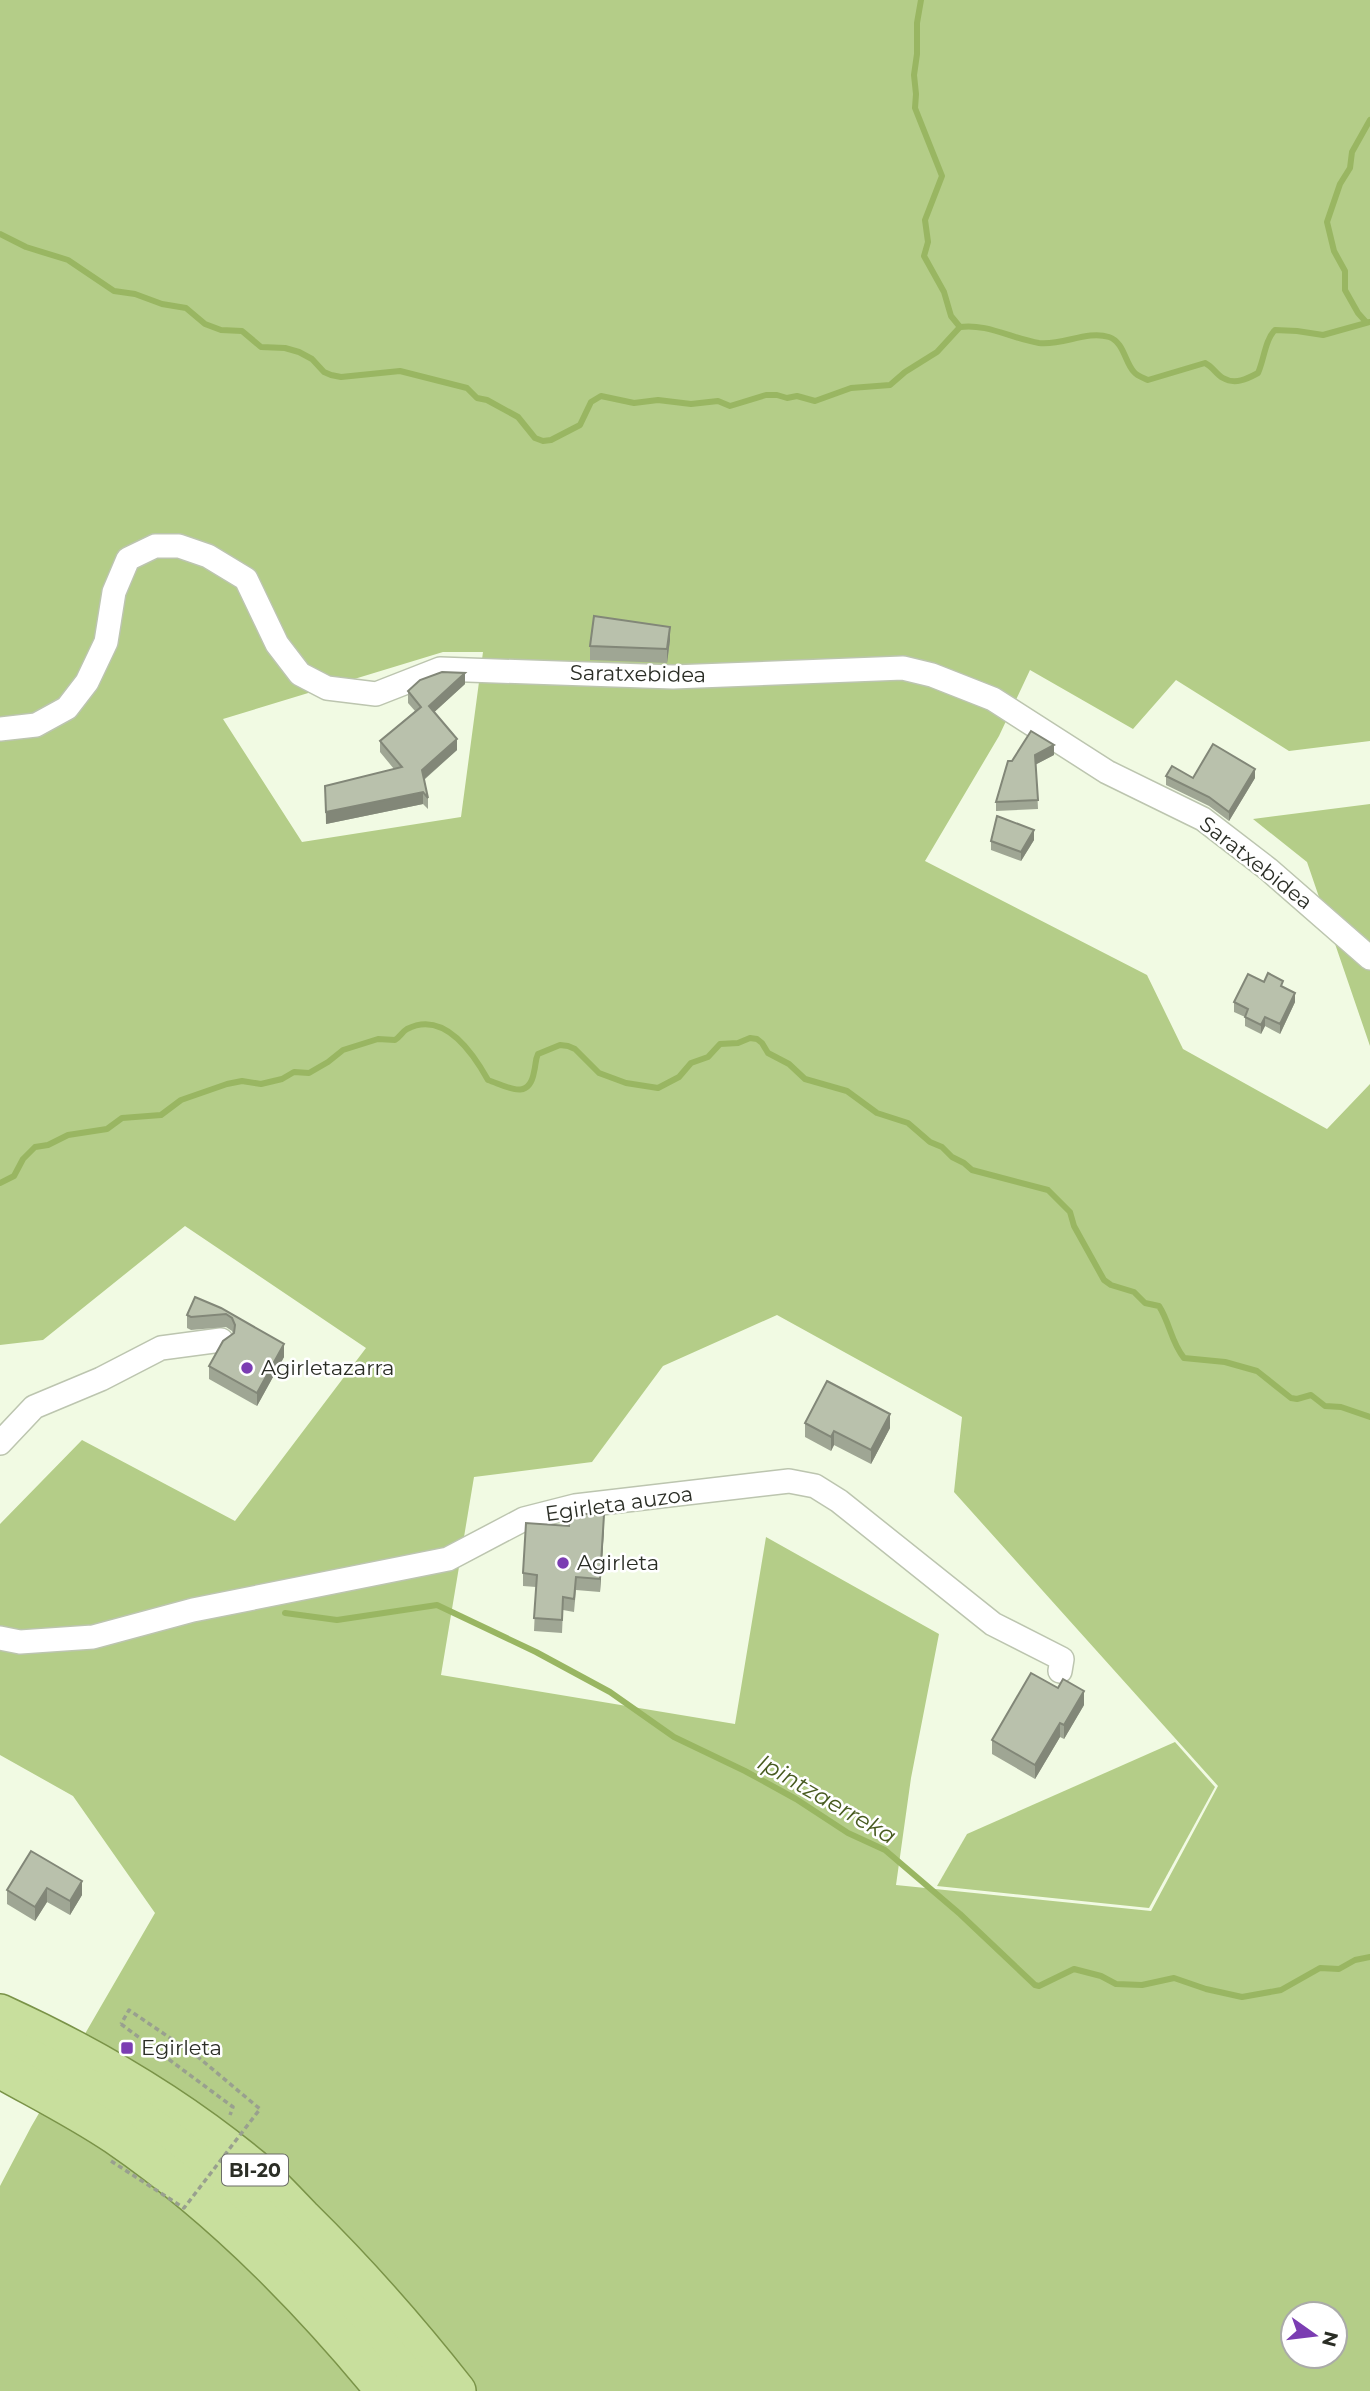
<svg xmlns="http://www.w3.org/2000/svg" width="1370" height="2391" font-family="Montserrat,sans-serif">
<rect width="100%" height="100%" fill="#f1fae3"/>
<g fill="#b4cd88" fill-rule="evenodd">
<path d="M0,0H1370V741L1289,751L1176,680L1133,729L1030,670L999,736L925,861L1147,975L1183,1049L1327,1129L1370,1084V2391H0V2186L31,2127L155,1913L73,1796L0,1755V1524L82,1440L235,1521L366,1348L185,1226L43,1340L0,1345ZM443,652H483L461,817L302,842L223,719ZM777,1315L962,1417L954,1492L1218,1786L1151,1911L896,1885L911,1778L939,1634L766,1537L735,1724L441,1675L474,1477L592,1462L663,1366ZM1293,2314H1335V2356H1293Z"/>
<polygon points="1370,804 1370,1046 1307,862 1253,819"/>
<polygon points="1175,1742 1215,1787 1149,1908 937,1886 967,1834"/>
</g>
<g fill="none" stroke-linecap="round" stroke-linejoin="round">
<g stroke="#99b662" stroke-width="6">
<path d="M921,0L917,23V54L914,75L916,94L915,108L942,176L925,220L928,242L924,256L944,292L951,316L960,327C986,323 1013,339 1039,343C1062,346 1087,330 1109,337C1124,342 1125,363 1134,372C1137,376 1144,378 1148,380L1205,363C1213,367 1216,374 1223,378C1235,385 1247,379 1258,373C1264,360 1265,340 1275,330L1297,331L1323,335L1370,322"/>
<polyline points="0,234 26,247 68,260 114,291 135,294 162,304 186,308 205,324 221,330 242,331 261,347 285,348 299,352 312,359 324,372 331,375 341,377 400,371 467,388 477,398 487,400 518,417 535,438 543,441 551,440 580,425 591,402 601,396 634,403 658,400 691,404 718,401 730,406 766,395 777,395 787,398 797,396 815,401 851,388 890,385 905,372 937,352 960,327"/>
<polyline points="1366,322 1358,313 1345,290 1345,271 1334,251 1327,222 1340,184 1350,168 1352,152 1370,120"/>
<path d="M0,1183L14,1176L23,1159L35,1147L48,1145L68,1135L107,1129L122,1118L161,1115L181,1100L227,1084L242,1081L261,1084L282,1079L294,1072L309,1073L328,1062L343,1050L378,1039L395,1040C400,1037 402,1032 407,1029C444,1010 473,1053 488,1080C508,1087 529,1101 534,1072C536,1065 535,1060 538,1054L560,1045L568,1046L575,1049L599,1073L626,1083L658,1088L679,1077L691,1063L708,1057L720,1044L738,1043L750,1038L757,1039L762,1043L768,1053L789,1064L805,1079L847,1091L877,1113L908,1123L930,1142L942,1147L952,1157L964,1163L972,1170L1048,1190L1070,1212L1074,1226L1104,1280L1111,1285L1134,1292L1145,1303L1159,1306C1170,1323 1171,1342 1184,1358L1225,1362L1257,1371L1291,1398L1297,1399L1311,1395L1325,1406L1341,1407L1370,1417"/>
<polyline points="285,1613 337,1620 437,1605 536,1652 610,1692 674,1737 745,1771 796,1799 848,1833 885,1850 960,1914 1035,1985 1039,1986 1074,1969 1101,1976 1116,1984 1142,1985 1174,1978 1206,1989 1242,1997 1281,1990 1320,1968 1339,1969 1355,1960 1370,1957"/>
</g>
<defs>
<g id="street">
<polyline points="0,729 36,725 67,708 87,682 106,642 114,592 128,559 155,546 179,546 208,556 246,579 277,644 300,674 327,688 376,694 440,669 673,677 903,668 932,675 993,699 1107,772 1203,819 1268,869 1370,958"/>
<polyline points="0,1443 34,1407 101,1379 161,1348 221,1340"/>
<polyline points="0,1638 20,1642 93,1637 193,1610 448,1559 524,1519 575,1506 789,1481 815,1486 839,1501 993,1624 1062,1659 1060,1671"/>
</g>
<g id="primary">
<path d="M0,2013C90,2054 176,2104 253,2168C270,2183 286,2200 302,2217C357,2271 409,2330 457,2391"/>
<path d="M0,2042C45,2067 93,2087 136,2116C247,2191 334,2288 418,2391"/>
<path d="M0,2069C39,2091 79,2111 116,2136C218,2206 305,2294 383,2389"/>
</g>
</defs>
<use href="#street" stroke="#bcc5af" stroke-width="26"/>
<use href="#primary" stroke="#7a9348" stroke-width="40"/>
<polyline stroke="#99a08f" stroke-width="3.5" stroke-dasharray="5 3.5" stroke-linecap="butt" points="121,2024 233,2107 230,2115"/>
<use href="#street" stroke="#fff" stroke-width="23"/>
<use href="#primary" stroke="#c8df9d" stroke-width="37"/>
<polyline stroke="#99a08f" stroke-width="3.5" stroke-dasharray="5 3.5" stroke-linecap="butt" points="111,2161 184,2208 260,2109 198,2057 129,2010 121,2024"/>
</g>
<g fill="#9fa694">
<polygon points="670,640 667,663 590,660 590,646"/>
<polygon points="465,684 434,712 457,750 424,780 428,798 428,809 423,804 326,824 325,786 394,769 380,752 380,741 415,711 408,703 408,691"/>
<polygon points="1054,755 1036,764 1038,809 996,811 996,802 1012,761"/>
<polygon points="1166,776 1193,778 1255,778 1229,821 1209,806 1166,785"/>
<polygon points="1034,840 1021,861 991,850 991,841"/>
<polygon points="1264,982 1283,987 1295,1002 1280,1034 1265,1026 1261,1034 1245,1026 1245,1017 1234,1012 1234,1002"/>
<polygon points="221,1308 284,1357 257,1406 209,1379 209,1366 233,1334 232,1331 226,1327 191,1330 187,1328 187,1315"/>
<polygon points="805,1423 890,1428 871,1464 834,1445 831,1451 805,1437"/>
<polygon points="604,1528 600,1592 576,1590 574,1612 563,1610 562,1633 534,1631 536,1587 523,1586 523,1573"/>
<polygon points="1084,1705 1064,1739 1060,1737 1035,1779 992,1754 992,1740"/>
<polygon points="31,1851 82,1895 70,1915 47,1902 35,1921 7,1904 7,1890"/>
</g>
<g fill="#828778">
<polygon points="670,627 670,640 667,663 667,649"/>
<polygon points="465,673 465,684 429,717 429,706"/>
<polygon points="457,739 457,750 422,781 422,770"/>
<polygon points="1054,745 1054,755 1035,765 1035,755"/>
<polygon points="1255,769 1255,778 1229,821 1229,812"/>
<polygon points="423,792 423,804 326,824 326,812"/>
<polygon points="1034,830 1034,840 1021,861 1021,852"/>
<polygon points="1295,993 1295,1002 1280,1034 1280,1024"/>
<polygon points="1265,1017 1265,1026 1261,1034 1261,1025"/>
<polygon points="284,1344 284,1357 257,1406 257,1393"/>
<polygon points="890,1414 890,1428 871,1464 871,1450"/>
<polygon points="834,1431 834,1445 831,1451 831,1437"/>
<polygon points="604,1515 604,1528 600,1592 600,1579"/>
<polygon points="1084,1691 1084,1705 1064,1739 1064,1725"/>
<polygon points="1060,1723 1060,1737 1035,1779 1035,1765"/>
<polygon points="82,1881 82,1895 70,1915 70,1901"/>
<polygon points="47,1888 47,1902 35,1921 35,1907"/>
</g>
<g fill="#b9c1ac" stroke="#828778" stroke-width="2">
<polygon points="594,616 670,627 667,649 590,646"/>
<polygon points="442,672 465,673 429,706 457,739 422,770 428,798 423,792 326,812 325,786 402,767 380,741 421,707 408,691 420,680"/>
<polygon points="1031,731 1054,745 1035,755 1038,800 996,802 1008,761 1012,761"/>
<polygon points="1213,744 1255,769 1229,812 1209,797 1166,776 1172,766 1193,778"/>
<polygon points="997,816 1034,830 1021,852 991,841"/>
<polygon points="1268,973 1283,981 1281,986 1295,993 1280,1024 1265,1017 1261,1025 1245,1017 1248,1009 1234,1002 1248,974 1264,982"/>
<polygon points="195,1297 221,1308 284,1344 257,1393 209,1366 223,1341 234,1333 235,1325 232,1318 226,1314 191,1317 187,1315"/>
<polygon points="827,1381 890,1414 871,1450 834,1431 831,1437 805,1423"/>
<polygon points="570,1513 604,1515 600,1579 576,1577 574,1599 563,1597 562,1620 534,1618 537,1575 523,1573 526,1523 569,1526"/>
<polygon points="1031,1673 1058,1688 1063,1679 1084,1691 1064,1725 1060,1723 1035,1765 992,1740"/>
<polygon points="31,1851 82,1881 70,1901 47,1888 35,1907 7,1890"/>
</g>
<g fill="#7b3db2" stroke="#fff" stroke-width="2.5">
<circle cx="247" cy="1368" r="7"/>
<circle cx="563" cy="1563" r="7"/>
<rect x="120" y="2041" width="14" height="14" rx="3.5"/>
</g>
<g text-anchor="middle" stroke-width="5" stroke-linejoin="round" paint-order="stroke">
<rect fill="#fff" stroke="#6b6d67" stroke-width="2" x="222" y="2154.5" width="66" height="31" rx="5"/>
<g font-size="19" font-weight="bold" fill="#2b2e26">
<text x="255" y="2177">BI-20</text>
</g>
<g font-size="21" fill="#2b2e26" stroke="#fff">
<text transform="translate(638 674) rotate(1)" y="7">Saratxebidea</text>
<text transform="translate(1256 863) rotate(38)" y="7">Saratxebidea</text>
<text transform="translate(619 1504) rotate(-8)" y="7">Egirleta auzoa</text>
</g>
<g font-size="21" fill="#2b2e26" stroke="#fff" text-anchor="start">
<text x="261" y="1375">Agirletazarra</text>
<text x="577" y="1570">Agirleta</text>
<text x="141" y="2055">Egirleta</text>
</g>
<g font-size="23" font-style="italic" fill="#485b20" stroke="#fff">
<text transform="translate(827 1799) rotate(30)" y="8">Ipintzaerreka</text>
</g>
</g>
<g transform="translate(1314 2335) rotate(104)"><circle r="33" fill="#ffffff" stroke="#aaaba8" stroke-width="2"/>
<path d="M0-5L12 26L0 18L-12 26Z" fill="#7b3db2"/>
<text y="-10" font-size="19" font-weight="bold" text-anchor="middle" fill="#2b2e26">N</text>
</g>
</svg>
